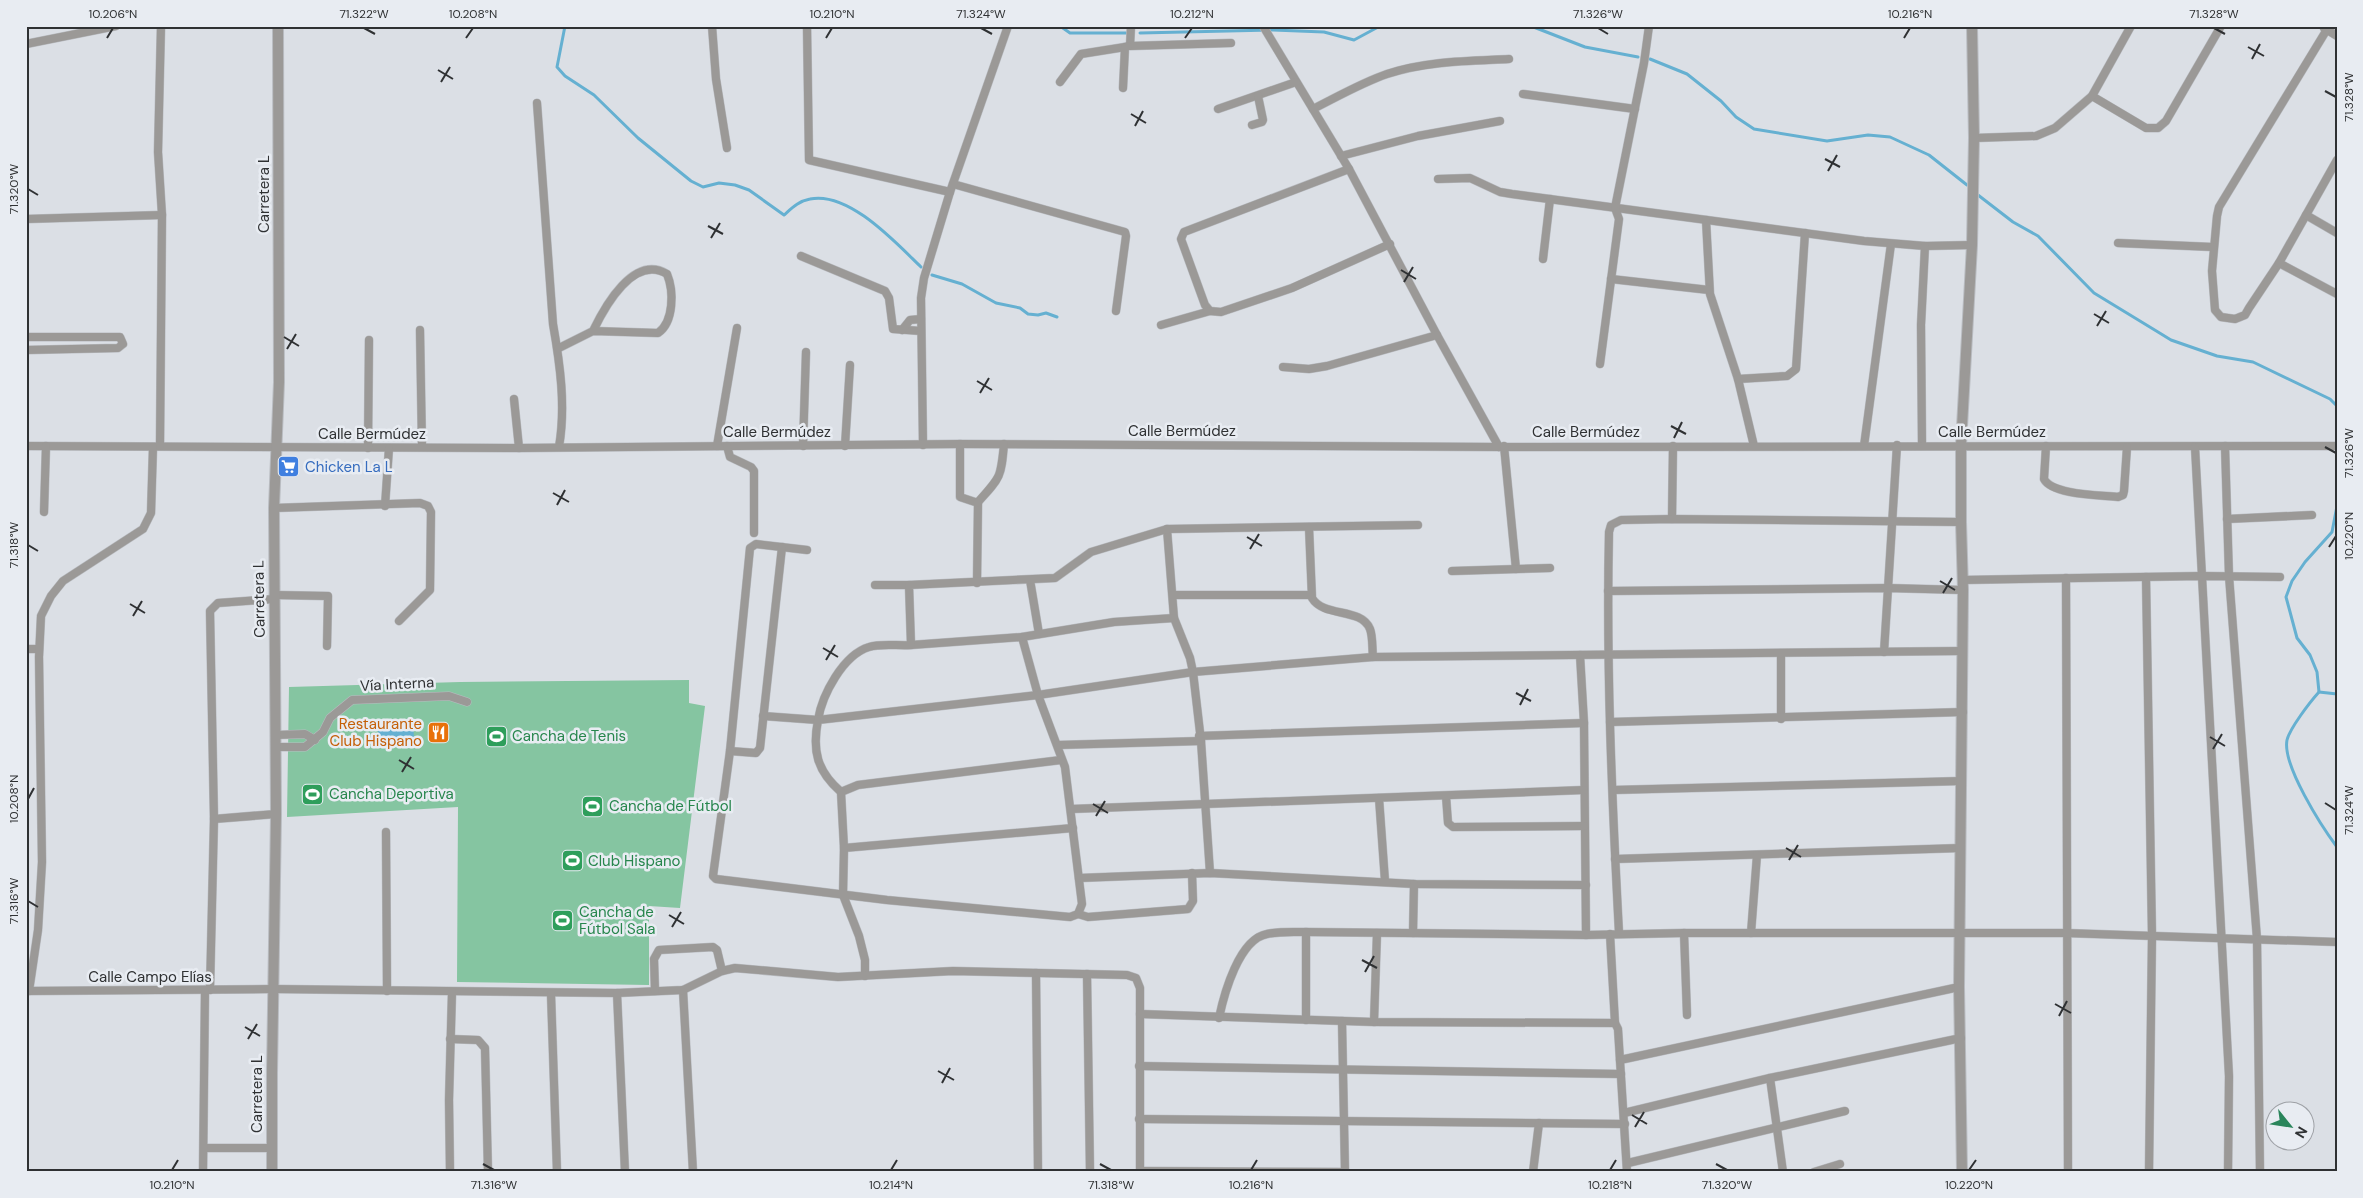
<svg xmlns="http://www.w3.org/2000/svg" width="2363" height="1198" font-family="'DM Sans',sans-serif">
<rect width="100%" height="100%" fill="#dbdfe5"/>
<polygon fill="#85c5a1" points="689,680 689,703 705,706 680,908 649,906 649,985 457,982 458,807 287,817 289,687 460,682"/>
<polygon fill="#65b0d1" points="413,721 414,738 378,740 378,723"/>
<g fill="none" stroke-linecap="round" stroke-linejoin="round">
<g stroke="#65b0d1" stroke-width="3">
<path d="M565,26L557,67L565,76L594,95L638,138L691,181L703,187L719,183L735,185L749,190L784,215C792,208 799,201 810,199C849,191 896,243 921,267"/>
<polyline points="1060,26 1070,33 1126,33"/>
<polyline points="1531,26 1585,47 1638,57"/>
<polyline points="1140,33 1273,30 1324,32 1354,40 1380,26"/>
<polyline points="1650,59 1687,74 1721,101 1736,117 1754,129 1827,141 1868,135 1890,137 1929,155 1967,185"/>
<polyline points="1978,195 2013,222 2038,236 2094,293 2158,332 2171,340 2217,356 2253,362 2330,399 2337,406"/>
<polyline points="932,275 962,284 996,303 1020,308 1028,314 1038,315 1046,313 1057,317"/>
<path d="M2337,506L2332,532L2305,562L2292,581L2286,597L2297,638L2310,655L2317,672L2319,692C2310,702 2290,728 2287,740C2282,765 2322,827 2337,847"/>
<polyline points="2319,692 2337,694"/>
</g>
<defs>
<g id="minor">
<polyline points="712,26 716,79 727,148"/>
<polyline points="807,26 809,160 950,192"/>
<polyline points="1131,26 1130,46 1231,43"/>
<polyline points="1263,26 1349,169 1437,335 1499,447"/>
<polyline points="2324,28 2337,36"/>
<polyline points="2326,31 2219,207 2217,216 2212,271 2215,310 2221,317 2235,319 2245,315 2249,308 2279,263 2337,160"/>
<polyline points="26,44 116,26"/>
<polyline points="1060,82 1081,54 1125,47"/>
<polyline points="1123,88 1125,47 1128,46"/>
<polyline points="1523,94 1635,109"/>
<polyline points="2092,96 2146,128 2158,128 2166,121 2221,26"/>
<path d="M537,103L553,324C560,364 566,406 559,447"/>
<polyline points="1218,109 1296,82"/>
<path d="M1313,109C1337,97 1361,83 1387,74C1426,61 1468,61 1509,59"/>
<polyline points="1252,125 1262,122 1263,120 1258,96"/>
<polyline points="1974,138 2036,136 2055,128 2092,96 2131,26"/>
<polyline points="1341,156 1418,136 1500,121"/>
<polyline points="1349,169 1184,232 1181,239 1205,305 1210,311 1221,312 1292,288 1390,244"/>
<polyline points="1438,179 1470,178 1500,192 1512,194 1864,241 1925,246 1972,245"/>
<polyline points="953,184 1125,232 1126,236 1116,311"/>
<polyline points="2306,215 2337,233"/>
<polyline points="26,219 162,215"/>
<polyline points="1706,220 1710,294 1738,379 1754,446"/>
<polyline points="2118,243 2213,247"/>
<polyline points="801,256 885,291 889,298 893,329 921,331"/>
<polyline points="1543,259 1550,199"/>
<polyline points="2279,263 2337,294"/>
<polyline points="1611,279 1709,290"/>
<polyline points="1161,325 1210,311"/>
<polyline points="420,330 422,447"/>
<polyline points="902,330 910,320 921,319"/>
<polyline points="26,337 120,337 123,344 118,348 26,350"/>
<path d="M559,348L593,331L658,333C674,322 674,291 667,274C634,254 605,306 593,331"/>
<polyline points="1600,364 1619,219 1615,208 1644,63 1649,26"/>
<polyline points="1283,367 1309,369 1327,366 1437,335"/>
<polyline points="1738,379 1787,376 1796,369 1805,233"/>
<polyline points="514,399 519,448"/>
<polyline points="960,444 960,497 978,503 977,583"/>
<polyline points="923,445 921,298 924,278 950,192 1008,26"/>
<polyline points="1922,445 1921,325 1925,246"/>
<polyline points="26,446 519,448 960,444 1499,447 2337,446"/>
<polyline points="160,446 162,215 158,152 161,26"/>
<polyline points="717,446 737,328"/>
<polyline points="727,446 730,457 751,467 754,471 754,533"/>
<polyline points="803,446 806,352"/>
<polyline points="845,446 850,365"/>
<polyline points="1504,446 1516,569"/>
<polyline points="1864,446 1891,244"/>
<path d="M2046,446L2044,479C2052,495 2101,495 2118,497L2123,495L2124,491L2127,447"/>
<polyline points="2225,446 2229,576 2257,939 2260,1172"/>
<polyline points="2195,447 2229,1076 2228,1172"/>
<polyline points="368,448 369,340"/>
<path d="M978,502C1001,477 1001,477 1004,444"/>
<polyline points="385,506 389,448"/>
<polyline points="274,508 420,503 428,506 431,512 430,590 399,621"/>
<polyline points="44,512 46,446"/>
<polyline points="1672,519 1673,446"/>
<polyline points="2227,519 2312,515"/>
<path d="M1309,527L1312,598C1324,618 1361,607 1370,629C1373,637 1372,648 1373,657"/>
<polyline points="1167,529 1174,618 1190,658 1193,672 1201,741 1210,873"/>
<polyline points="807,550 756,544 750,548 730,751 713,876 716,879 887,900 1070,917 1078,914 1082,904 1065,767 1038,695 1022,637"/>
<polyline points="1452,571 1550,568"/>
<polyline points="2146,577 2152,936 2149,1172"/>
<path d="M2066,578C2068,776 2066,974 2068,1172"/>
<polyline points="1030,580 1039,634"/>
<polyline points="1962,580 2202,576 2280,577"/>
<polyline points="875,585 909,585"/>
<polyline points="1608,591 1887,588 1963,590"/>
<polyline points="274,595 328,596 327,646"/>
<polyline points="1173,595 1310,595"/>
<polyline points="911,645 1022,637 1114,622 1174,618"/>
<polyline points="26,649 39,649"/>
<polyline points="1884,652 1897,445"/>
<polyline points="1580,655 1584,723 1586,935"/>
<path d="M763,716L818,720C822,695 843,655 869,647C881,643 898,646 911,645L909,585L1055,578L1091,552L1167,529L1418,525"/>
<polyline points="1781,719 1781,654"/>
<polyline points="1610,722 1963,712"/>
<polyline points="276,735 305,734 315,740"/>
<polyline points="1199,736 1584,723"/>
<polyline points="1058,745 1201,741"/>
<polyline points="276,747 305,747 323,732 330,718 352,700 449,696 467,702"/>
<polyline points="730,751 756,753 760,748 782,547"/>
<polyline points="1613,790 1962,781"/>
<polyline points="841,792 858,785 1061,760"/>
<polyline points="1446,796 1448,823 1453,827 1584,826"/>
<polyline points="1379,798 1385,881"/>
<polyline points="1071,809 1584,790"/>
<polyline points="214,819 276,814"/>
<polyline points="386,832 387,991"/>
<polyline points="844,848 1073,828"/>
<polyline points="1615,859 1961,848"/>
<polyline points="1079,878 1210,873 1414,884 1586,885"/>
<polyline points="1078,914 1088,917 1188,909 1193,901 1192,873"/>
<polyline points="1413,933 1414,884"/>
<path d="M1619,933C1612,800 1606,666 1609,532L1611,525L1621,520L1672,519L1961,522"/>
<polyline points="1684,933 1687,1015"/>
<polyline points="1751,933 1757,855"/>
<polyline points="1610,934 1615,1023 1618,1029 1627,1172"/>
<polyline points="1036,973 1038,1172"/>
<polyline points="1087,974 1090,1172"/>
<path d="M865,976V960L859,936L843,895L844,848L841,792C817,771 812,751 818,720L1038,695L1193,672L1373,657L1962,651"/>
<polyline points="210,990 214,819 210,611 218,603 274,599"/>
<polyline points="683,990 693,1172"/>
<polyline points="26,991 273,989 617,993 683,990 722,971 735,968 838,977 953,971 1127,975 1136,978 1140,988 1140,1172"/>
<polyline points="29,991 38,930 42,862 39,657 41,616 51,596 63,581 143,529 151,513 153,447"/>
<polyline points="655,991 654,959 659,950 713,947 717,950 722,971"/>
<polyline points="617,993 625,1172"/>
<polyline points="551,994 557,1172"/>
<polyline points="1140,1014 1374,1022 1615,1023"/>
<path d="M1219,1018C1224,994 1239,939 1267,934C1280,931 1294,932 1306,932L1586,935L1684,933H2065L2337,942"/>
<polyline points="1306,1020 1306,932"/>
<polyline points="1342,1021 1345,1172"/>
<polyline points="1374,1022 1377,933"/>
<polyline points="450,1039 478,1040 485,1048 488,1172"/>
<polyline points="1620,1060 1959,987"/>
<polyline points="1139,1066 1621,1074"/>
<polyline points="1770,1078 1783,1172"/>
<polyline points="1624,1113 1770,1078 1961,1038"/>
<polyline points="1139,1119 1625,1124"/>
<polyline points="204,1148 272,1148"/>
<polyline points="1628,1163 1845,1111"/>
<polyline points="1140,1171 1346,1172"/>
<polyline points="203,1172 205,990"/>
<polyline points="450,1172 449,1100 452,992"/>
<polyline points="1533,1172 1539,1123"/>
<polyline points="1814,1172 1840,1164"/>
</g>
<g id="tertiary">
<polyline points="272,1172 272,1073 276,814 274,508 279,382 278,26"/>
<polyline points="1962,1172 1959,987 1963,590 1961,522 1961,445 1972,245 1974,138 1972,26"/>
</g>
</defs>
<use href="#minor" stroke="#b9bcc1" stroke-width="9"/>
<use href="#tertiary" stroke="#b9bcc1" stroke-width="12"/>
<use href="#minor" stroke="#9b9997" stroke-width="8"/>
<use href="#tertiary" stroke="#9b9997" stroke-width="10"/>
</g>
<path fill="none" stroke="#2f3133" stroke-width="2" d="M364,28L375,34M981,28L992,34M1598,28L1608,34M2214,28L2225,34M107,38L113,28M466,38L473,28M826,38L832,28M1185,38L1192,28M1904,38L1910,28M2248,47L2264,56M2252,59L2260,44M438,70L453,79M441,82L450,67M2325,91L2336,97M1131,114L1146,123M1135,126L1143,111M1825,159L1840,167M1828,171L1837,155M28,189L38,195M708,226L723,234M711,238L720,223M1401,270L1416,279M1404,282L1413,267M2094,314L2109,323M2097,326L2106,311M284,337L299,346M287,349L296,334M977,381L992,390M980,393L989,378M1671,426L1686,434M1674,438L1682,422M2325,447L2336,453M553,493L569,502M557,505L565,490M1247,537L1262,546M28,545L38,551M2329,547L2336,536M1250,549L1259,534M1940,581L1955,590M1943,593L1952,578M130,604L145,613M133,616L142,601M823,648L838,657M826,660L835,645M1516,693L1531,701M1520,705L1528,689M2210,737L2225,746M2213,749L2222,734M399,760L414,769M402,772L411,757M28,799L34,788M2325,803L2336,810M1093,804L1108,813M1096,816L1105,801M1786,848L1801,857M1789,860L1798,845M28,901L38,907M669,915L684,924M672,927L681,912M1362,960L1377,968M1365,972L1374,956M2055,1004L2071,1013M2059,1016L2067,1001M245,1027L260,1036M248,1039L257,1024M938,1071L954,1080M942,1083L950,1068M1632,1115L1647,1124M1635,1127L1644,1112M483,1164L494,1170M1100,1164L1111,1170M1716,1164L1727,1170M172,1170L178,1160M891,1170L897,1160M1251,1170L1257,1160M1610,1170L1616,1160M1969,1170L1976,1160"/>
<defs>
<symbol id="supermarket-square" viewBox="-11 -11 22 22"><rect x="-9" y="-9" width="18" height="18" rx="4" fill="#3f7fe0" stroke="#e8ecf2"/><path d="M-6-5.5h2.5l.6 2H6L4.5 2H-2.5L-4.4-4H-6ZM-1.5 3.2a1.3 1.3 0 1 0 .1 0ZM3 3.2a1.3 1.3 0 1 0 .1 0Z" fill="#fff"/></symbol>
<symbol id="restaurant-square" viewBox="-11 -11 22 22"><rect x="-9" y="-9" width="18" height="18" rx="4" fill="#e8710a" stroke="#e8ecf2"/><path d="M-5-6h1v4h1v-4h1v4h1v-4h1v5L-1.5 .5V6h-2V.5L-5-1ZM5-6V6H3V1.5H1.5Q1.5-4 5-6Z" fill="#fff"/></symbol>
<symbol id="stadium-square" viewBox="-11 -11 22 22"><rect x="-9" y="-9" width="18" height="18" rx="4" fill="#2e9e5b" stroke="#e8ecf2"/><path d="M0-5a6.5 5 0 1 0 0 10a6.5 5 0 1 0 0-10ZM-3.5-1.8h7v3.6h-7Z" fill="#fff"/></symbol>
</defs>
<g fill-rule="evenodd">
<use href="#supermarket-square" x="276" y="454" width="25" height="25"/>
<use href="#restaurant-square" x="426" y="720" width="25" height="25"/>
<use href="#stadium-square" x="484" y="724" width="25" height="25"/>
<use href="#stadium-square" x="300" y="782" width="25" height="25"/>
<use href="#stadium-square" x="580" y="794" width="25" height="25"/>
<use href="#stadium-square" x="560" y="848" width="25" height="25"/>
<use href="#stadium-square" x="550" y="908" width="25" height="25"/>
</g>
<g text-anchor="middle" stroke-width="5" stroke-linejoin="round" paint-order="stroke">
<g font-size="15" fill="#2f3133" stroke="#e8ecf2">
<text transform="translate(264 194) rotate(-90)" y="5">Carretera L</text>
<text x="1182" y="436">Calle Bermúdez</text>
<text x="777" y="437">Calle Bermúdez</text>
<text x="1586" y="437">Calle Bermúdez</text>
<text x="1992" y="437">Calle Bermúdez</text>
<text x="372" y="439">Calle Bermúdez</text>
<text transform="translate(259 599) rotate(-91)" y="5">Carretera L</text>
<text transform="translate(397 684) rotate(-3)" y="5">Vía Interna</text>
<text x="150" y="982">Calle Campo Elías</text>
<text transform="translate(257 1094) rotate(-90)" y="5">Carretera L</text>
</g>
<g font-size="15" fill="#366cbe" stroke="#e8ecf2" text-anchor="start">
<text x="305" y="472">Chicken La L</text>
</g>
<g font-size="15" fill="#c56008" stroke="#e8ecf2" text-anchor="end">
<text x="422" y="729">Restaurante<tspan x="422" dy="17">Club Hispano</tspan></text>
</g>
<g font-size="15" fill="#27864d" stroke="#e8ecf2" text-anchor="start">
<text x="512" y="741">Cancha de Tenis</text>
<text x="329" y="799">Cancha Deportiva</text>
<text x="609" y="811">Cancha de Fútbol</text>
<text x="588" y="866">Club Hispano</text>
<text x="579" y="917">Cancha de<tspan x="579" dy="17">Fútbol Sala</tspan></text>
</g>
</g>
<rect width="2363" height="1198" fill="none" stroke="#e8ecf2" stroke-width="55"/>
<g transform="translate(2290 1126) rotate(120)"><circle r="24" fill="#e8ecf2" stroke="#9ea1a6"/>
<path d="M0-4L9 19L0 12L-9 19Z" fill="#2a855b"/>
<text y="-8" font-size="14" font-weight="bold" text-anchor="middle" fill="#2f3133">N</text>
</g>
<rect x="28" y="28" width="2308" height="1142" fill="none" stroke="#2f3133" stroke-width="2"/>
<g font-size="12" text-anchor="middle" fill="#2f3133">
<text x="113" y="18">10.206°N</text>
<text x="364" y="18">71.322°W</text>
<text x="473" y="18">10.208°N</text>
<text x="832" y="18">10.210°N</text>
<text x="981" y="18">71.324°W</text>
<text x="1192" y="18">10.212°N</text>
<text x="1598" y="18">71.326°W</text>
<text x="1910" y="18">10.216°N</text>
<text x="2214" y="18">71.328°W</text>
<text transform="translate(2349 97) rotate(-90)" y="4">71.328°W</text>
<text transform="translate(14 189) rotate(-90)" y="4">71.320°W</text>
<text transform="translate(2349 453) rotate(-90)" y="4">71.326°W</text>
<text transform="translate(2349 536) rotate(-90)" y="4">10.220°N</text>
<text transform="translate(14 545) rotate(-90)" y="4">71.318°W</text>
<text transform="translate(14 799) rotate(-90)" y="4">10.208°N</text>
<text transform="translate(2349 810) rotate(-90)" y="4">71.324°W</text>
<text transform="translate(14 901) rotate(-90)" y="4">71.316°W</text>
<text x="172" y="1189">10.210°N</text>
<text x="494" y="1189">71.316°W</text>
<text x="891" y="1189">10.214°N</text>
<text x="1111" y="1189">71.318°W</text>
<text x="1251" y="1189">10.216°N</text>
<text x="1610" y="1189">10.218°N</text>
<text x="1727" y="1189">71.320°W</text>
<text x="1969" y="1189">10.220°N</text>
</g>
</svg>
